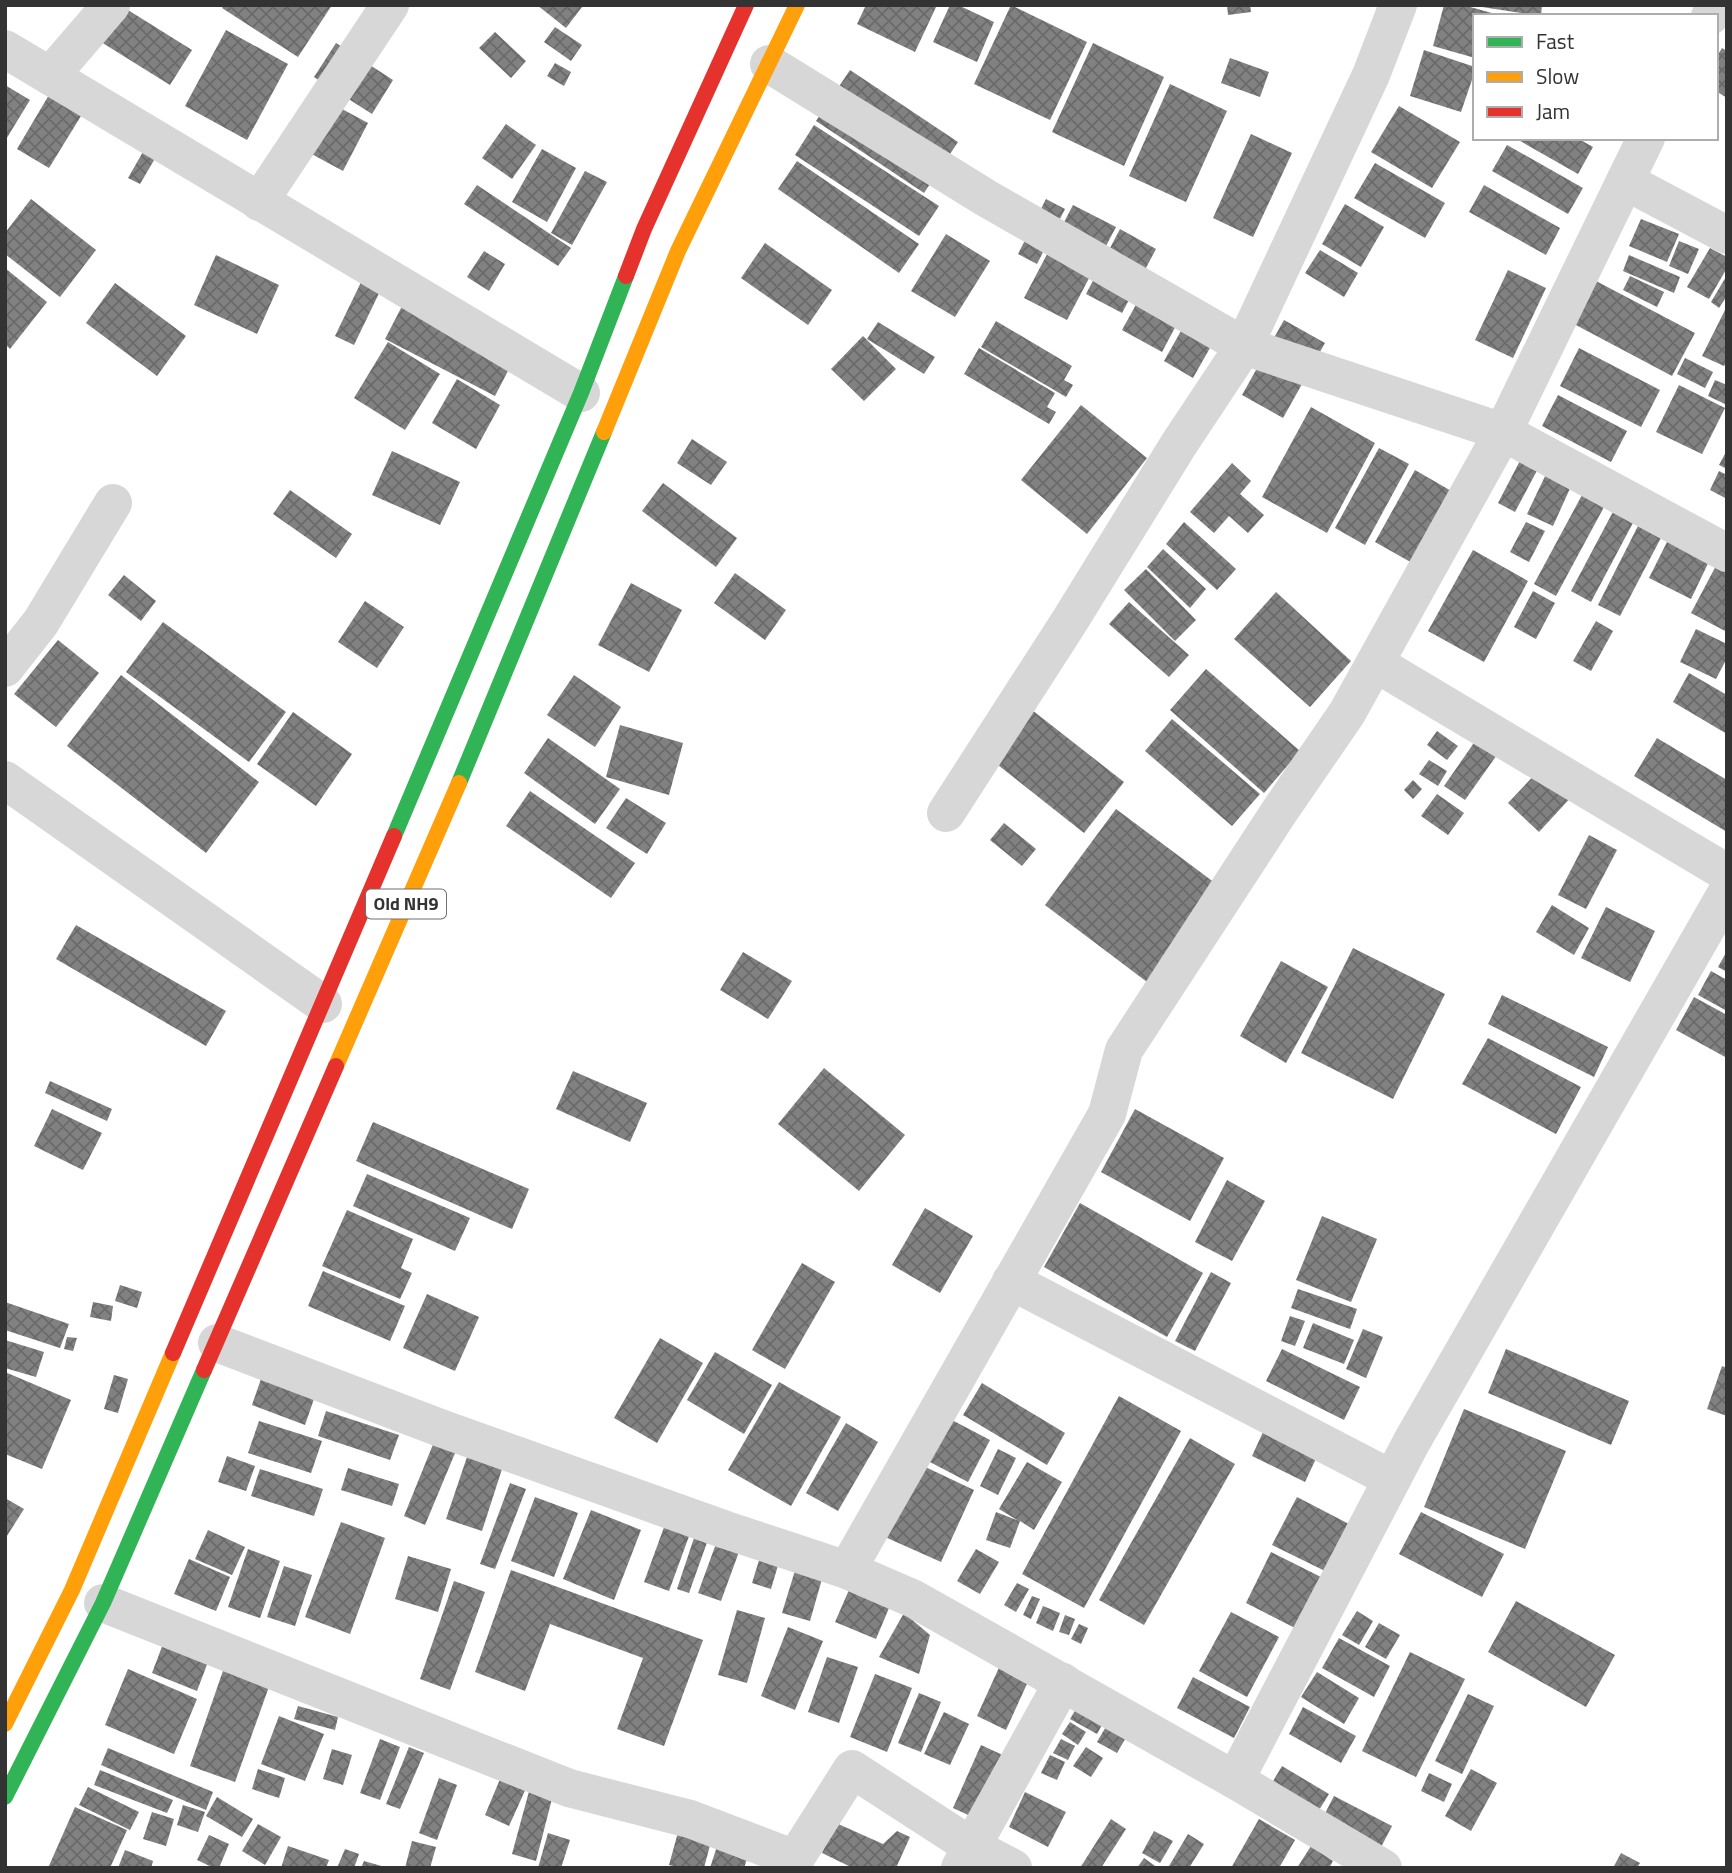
<svg xmlns="http://www.w3.org/2000/svg" width="1732" height="1873" font-family="'Titillium Web',sans-serif">
<defs>
<pattern id="building-cross-hatch" width="8" height="8" patternUnits="userSpaceOnUse" patternTransform="scale(1.75)"><rect width="8" height="8" fill="#818181"/><path d="M0 0l8 8M0 8l8-8" fill="none" stroke="#6a6a6a"/></pattern>
</defs>
<rect width="100%" height="100%" fill="#fff"/>
<g fill="url(#building-cross-hatch)">
<polygon points="120,5 192,50 170,85 93,37"/>
<polygon points="224,5 332,5 298,57 222,8"/>
<polygon points="537,5 580,5 582,7 566,28"/>
<polygon points="866,5 937,5 915,52 857,24"/>
<polygon points="950,5 958,5 994,22 977,62 933,42"/>
<polygon points="1011,5 1087,42 1050,120 974,84"/>
<polygon points="1227,5 1250,5 1251,12 1228,15"/>
<polygon points="1444,5 1463,5 1499,15 1475,16 1475,58 1433,46"/>
<polygon points="1482,5 1542,5 1541,16 1482,7"/>
<polygon points="555,27 582,45 571,61 544,42"/>
<polygon points="226,30 288,64 247,140 185,106"/>
<polygon points="495,32 526,61 511,78 479,48"/>
<polygon points="336,43 393,80 372,114 314,77"/>
<polygon points="1093,43 1164,77 1124,166 1052,132"/>
<polygon points="1722,48 1727,51 1727,98 1716,91 1716,58"/>
<polygon points="1424,50 1475,67 1475,71 1461,112 1410,96"/>
<polygon points="1230,58 1269,72 1260,97 1221,83"/>
<polygon points="555,63 571,72 564,86 547,76"/>
<polygon points="850,70 958,142 924,193 816,121"/>
<polygon points="56,83 89,103 49,168 17,149"/>
<polygon points="1170,84 1227,111 1186,202 1129,176"/>
<polygon points="5,85 30,100 5,141"/>
<polygon points="318,96 368,123 343,171 293,144"/>
<polygon points="1399,106 1460,142 1432,188 1371,152"/>
<polygon points="506,124 536,145 512,179 482,158"/>
<polygon points="814,125 939,206 919,236 795,155"/>
<polygon points="1251,134 1292,153 1253,237 1213,218"/>
<polygon points="1515,138 1577,138 1593,147 1578,174"/>
<polygon points="148,143 160,150 140,184 128,178"/>
<polygon points="1507,145 1583,188 1568,214 1492,171"/>
<polygon points="542,149 576,168 547,222 512,202"/>
<polygon points="797,161 919,244 899,273 778,189"/>
<polygon points="1375,163 1445,203 1425,238 1354,198"/>
<polygon points="585,171 607,182 572,245 551,233"/>
<polygon points="477,185 571,248 558,266 464,204"/>
<polygon points="1484,185 1560,228 1546,255 1469,212"/>
<polygon points="31,199 96,250 60,297 5,254 5,233"/>
<polygon points="1046,199 1065,209 1037,264 1018,254"/>
<polygon points="1345,204 1384,227 1361,267 1322,244"/>
<polygon points="1073,205 1116,227 1067,320 1024,298"/>
<polygon points="1641,219 1679,234 1667,262 1629,246"/>
<polygon points="1120,229 1156,249 1122,313 1086,294"/>
<polygon points="946,234 990,261 955,317 911,291"/>
<polygon points="1679,241 1699,249 1688,274 1669,266"/>
<polygon points="765,243 832,290 808,325 741,278"/>
<polygon points="1710,248 1727,257 1727,268 1709,299 1687,287"/>
<polygon points="1320,250 1358,273 1344,297 1305,273"/>
<polygon points="484,251 505,264 489,291 467,277"/>
<polygon points="216,255 279,285 257,334 194,305"/>
<polygon points="1629,255 1680,277 1674,293 1623,271"/>
<polygon points="5,268 47,302 10,349 5,344"/>
<polygon points="1508,270 1546,288 1513,358 1475,340"/>
<polygon points="365,274 384,283 354,345 335,336"/>
<polygon points="1727,275 1727,296 1719,308 1711,302"/>
<polygon points="1630,276 1664,292 1657,307 1623,290"/>
<polygon points="1596,281 1695,333 1672,376 1574,324"/>
<polygon points="115,283 186,336 157,376 86,323"/>
<polygon points="1148,283 1187,305 1162,352 1122,330"/>
<polygon points="413,285 523,342 495,396 385,339"/>
<polygon points="1727,306 1727,361 1724,366 1702,356"/>
<polygon points="1190,315 1219,332 1193,378 1164,361"/>
<polygon points="1284,320 1325,343 1283,418 1242,395"/>
<polygon points="996,321 1072,366 1064,380 1073,385 1066,397 981,347"/>
<polygon points="878,322 935,357 924,374 867,339"/>
<polygon points="863,336 896,369 864,401 831,369"/>
<polygon points="388,342 440,374 405,430 354,398"/>
<polygon points="979,348 1055,393 1047,407 1056,412 1049,424 964,374"/>
<polygon points="1579,348 1660,390 1641,427 1560,386"/>
<polygon points="1685,358 1713,372 1705,388 1677,374"/>
<polygon points="457,379 500,405 476,449 432,423"/>
<polygon points="1715,380 1727,385 1727,405 1708,396"/>
<polygon points="1679,385 1725,408 1702,454 1656,432"/>
<polygon points="1558,395 1627,431 1611,462 1542,426"/>
<polygon points="1081,405 1147,458 1087,534 1021,480"/>
<polygon points="1311,407 1375,443 1327,533 1262,497"/>
<polygon points="692,439 727,462 711,485 677,463"/>
<polygon points="1379,448 1409,464 1365,545 1335,528"/>
<polygon points="1727,450 1727,469 1719,465"/>
<polygon points="392,451 460,482 440,525 372,495"/>
<polygon points="1524,453 1541,463 1515,512 1498,503"/>
<polygon points="1232,463 1251,481 1240,494 1264,515 1248,533 1229,516 1214,533 1190,512"/>
<polygon points="1415,470 1453,492 1414,564 1375,542"/>
<polygon points="1719,471 1727,475 1727,499 1710,490"/>
<polygon points="1547,472 1572,484 1553,526 1527,514"/>
<polygon points="663,483 737,538 716,567 642,511"/>
<polygon points="290,490 352,534 336,558 273,514"/>
<polygon points="1582,495 1604,507 1556,596 1534,584"/>
<polygon points="1615,508 1635,519 1591,602 1571,591"/>
<polygon points="1641,520 1664,532 1620,616 1598,605"/>
<polygon points="1184,522 1236,569 1217,590 1166,544"/>
<polygon points="1526,522 1545,531 1529,562 1510,552"/>
<polygon points="1672,532 1713,553 1691,599 1649,578"/>
<polygon points="1163,549 1206,589 1190,608 1147,567"/>
<polygon points="1473,550 1528,581 1484,662 1428,631"/>
<polygon points="1719,560 1727,564 1727,632 1691,613"/>
<polygon points="1146,569 1196,620 1175,641 1124,590"/>
<polygon points="735,573 786,610 765,640 714,603"/>
<polygon points="124,575 156,601 141,621 108,595"/>
<polygon points="631,583 682,610 649,672 598,645"/>
<polygon points="1533,591 1555,603 1536,639 1514,627"/>
<polygon points="1276,592 1351,661 1310,707 1234,639"/>
<polygon points="365,601 404,627 377,668 338,642"/>
<polygon points="1129,602 1189,655 1169,677 1109,624"/>
<polygon points="1596,621 1613,631 1591,671 1573,661"/>
<polygon points="163,622 286,712 249,762 126,672"/>
<polygon points="1696,629 1727,644 1727,658 1716,679 1680,662"/>
<polygon points="58,640 99,673 56,727 14,694"/>
<polygon points="1206,669 1300,751 1264,793 1170,710"/>
<polygon points="1689,673 1727,695 1727,734 1673,702"/>
<polygon points="121,675 259,782 206,853 67,746"/>
<polygon points="574,675 621,707 595,747 547,715"/>
<polygon points="1032,710 1124,782 1084,833 993,761"/>
<polygon points="293,712 352,754 316,806 257,764"/>
<polygon points="1172,719 1260,794 1232,826 1145,751"/>
<polygon points="620,725 683,743 669,795 606,777"/>
<polygon points="1437,731 1458,746 1447,760 1427,745"/>
<polygon points="1478,737 1499,752 1465,800 1444,786"/>
<polygon points="548,738 620,789 595,824 524,773"/>
<polygon points="1657,738 1727,780 1727,832 1634,776"/>
<polygon points="1429,760 1447,771 1438,786 1419,774"/>
<polygon points="1543,766 1574,794 1539,832 1508,803"/>
<polygon points="1413,780 1422,789 1413,799 1404,790"/>
<polygon points="530,791 635,863 611,898 506,826"/>
<polygon points="1437,794 1464,813 1448,835 1421,816"/>
<polygon points="626,798 666,823 647,854 606,828"/>
<polygon points="1116,809 1219,886 1147,982 1045,905"/>
<polygon points="1004,823 1036,849 1022,866 990,840"/>
<polygon points="1589,835 1617,850 1586,909 1558,895"/>
<polygon points="1552,905 1589,928 1574,955 1536,932"/>
<polygon points="1606,907 1655,931 1630,982 1581,958"/>
<polygon points="76,925 226,1011 206,1046 56,959"/>
<polygon points="1353,948 1445,994 1393,1099 1301,1053"/>
<polygon points="1727,951 1727,972 1718,967"/>
<polygon points="743,952 792,981 768,1019 720,990"/>
<polygon points="1281,961 1328,987 1286,1063 1240,1036"/>
<polygon points="1711,971 1727,980 1727,1011 1698,995"/>
<polygon points="1502,995 1608,1047 1594,1077 1488,1024"/>
<polygon points="1694,997 1727,1015 1727,1058 1676,1030"/>
<polygon points="1488,1038 1581,1087 1556,1134 1462,1084"/>
<polygon points="824,1068 905,1135 859,1191 778,1124"/>
<polygon points="573,1071 647,1103 630,1142 556,1109"/>
<polygon points="50,1081 112,1109 107,1121 45,1093"/>
<polygon points="52,1109 102,1133 83,1170 34,1146"/>
<polygon points="1135,1109 1224,1158 1190,1221 1101,1172"/>
<polygon points="373,1122 529,1189 512,1229 356,1161"/>
<polygon points="367,1174 470,1218 455,1251 353,1206"/>
<polygon points="1227,1180 1265,1201 1232,1261 1195,1242"/>
<polygon points="1080,1203 1203,1273 1167,1337 1044,1267"/>
<polygon points="925,1208 973,1236 940,1293 892,1265"/>
<polygon points="347,1210 413,1239 401,1268 412,1273 400,1299 322,1266"/>
<polygon points="1322,1216 1377,1239 1351,1302 1296,1280"/>
<polygon points="802,1263 835,1282 785,1369 752,1350"/>
<polygon points="323,1271 405,1306 390,1341 308,1306"/>
<polygon points="1211,1272 1231,1283 1195,1351 1175,1341"/>
<polygon points="120,1285 142,1292 137,1308 115,1301"/>
<polygon points="1298,1289 1357,1309 1350,1329 1291,1308"/>
<polygon points="427,1294 479,1317 455,1371 403,1348"/>
<polygon points="5,1302 69,1324 60,1348 5,1330"/>
<polygon points="93,1302 113,1306 111,1321 90,1317"/>
<polygon points="1290,1316 1305,1321 1295,1346 1281,1341"/>
<polygon points="1313,1323 1354,1340 1344,1364 1303,1348"/>
<polygon points="1363,1329 1383,1337 1366,1378 1346,1369"/>
<polygon points="67,1337 77,1338 73,1351 64,1349"/>
<polygon points="660,1338 703,1363 657,1443 614,1418"/>
<polygon points="5,1340 44,1352 36,1377 5,1368"/>
<polygon points="1282,1349 1360,1387 1344,1420 1266,1381"/>
<polygon points="1506,1349 1629,1401 1611,1445 1488,1393"/>
<polygon points="715,1352 772,1385 744,1434 687,1400"/>
<polygon points="1722,1366 1727,1368 1727,1416 1707,1409"/>
<polygon points="5,1372 71,1400 42,1469 5,1454"/>
<polygon points="263,1373 316,1393 305,1425 252,1405"/>
<polygon points="114,1375 128,1379 118,1413 104,1409"/>
<polygon points="779,1382 841,1417 791,1506 728,1470"/>
<polygon points="982,1383 1065,1433 1047,1465 963,1415"/>
<polygon points="1119,1396 1181,1431 1084,1608 1022,1574"/>
<polygon points="1275,1406 1329,1431 1305,1482 1252,1456"/>
<polygon points="1464,1409 1566,1451 1525,1549 1424,1507"/>
<polygon points="326,1411 399,1435 390,1460 318,1436"/>
<polygon points="950,1419 990,1440 968,1482 928,1461"/>
<polygon points="259,1421 322,1441 311,1473 248,1453"/>
<polygon points="846,1423 878,1442 838,1511 806,1493"/>
<polygon points="436,1437 458,1446 425,1525 404,1516"/>
<polygon points="1190,1438 1235,1464 1144,1625 1099,1600"/>
<polygon points="998,1449 1016,1458 998,1495 980,1486"/>
<polygon points="227,1456 255,1466 246,1491 218,1482"/>
<polygon points="467,1457 502,1469 482,1531 446,1519"/>
<polygon points="1027,1462 1062,1482 1034,1530 1020,1521 1010,1548 986,1540 996,1512 1019,1521 999,1509"/>
<polygon points="919,1464 974,1490 941,1562 885,1537"/>
<polygon points="348,1468 399,1484 392,1506 341,1490"/>
<polygon points="260,1469 323,1489 314,1516 251,1496"/>
<polygon points="510,1483 526,1489 495,1569 480,1564"/>
<polygon points="535,1497 578,1513 554,1577 511,1561"/>
<polygon points="1297,1497 1349,1524 1325,1571 1272,1545"/>
<polygon points="5,1498 24,1509 5,1539"/>
<polygon points="591,1510 641,1530 614,1600 563,1579"/>
<polygon points="1421,1512 1504,1554 1482,1597 1399,1554"/>
<polygon points="667,1519 692,1528 669,1591 644,1582"/>
<polygon points="341,1522 385,1538 350,1634 305,1617"/>
<polygon points="697,1529 710,1534 689,1593 677,1589"/>
<polygon points="208,1530 245,1547 232,1575 195,1559"/>
<polygon points="717,1541 740,1549 721,1601 698,1593"/>
<polygon points="248,1549 280,1561 260,1618 228,1607"/>
<polygon points="976,1549 999,1562 980,1594 957,1581"/>
<polygon points="1271,1552 1321,1577 1295,1628 1246,1603"/>
<polygon points="408,1556 451,1569 438,1612 395,1599"/>
<polygon points="760,1557 779,1562 771,1589 752,1583"/>
<polygon points="189,1559 230,1577 216,1611 174,1594"/>
<polygon points="797,1564 824,1572 810,1621 782,1613"/>
<polygon points="284,1566 312,1575 295,1626 267,1617"/>
<polygon points="511,1570 703,1640 664,1746 617,1729 643,1658 550,1624 525,1691 475,1672"/>
<polygon points="454,1581 485,1592 450,1690 420,1679"/>
<polygon points="852,1583 892,1601 876,1639 835,1622"/>
<polygon points="1017,1583 1029,1589 1016,1612 1004,1605"/>
<polygon points="1032,1596 1040,1599 1031,1619 1023,1615"/>
<polygon points="1516,1601 1615,1655 1586,1707 1488,1652"/>
<polygon points="1043,1606 1060,1613 1053,1631 1036,1623"/>
<polygon points="737,1610 765,1618 747,1683 718,1675"/>
<polygon points="1357,1611 1373,1621 1359,1645 1342,1635"/>
<polygon points="1231,1612 1279,1637 1247,1697 1199,1671"/>
<polygon points="904,1613 930,1635 919,1674 879,1657"/>
<polygon points="1065,1615 1075,1619 1069,1635 1059,1632"/>
<polygon points="1379,1623 1400,1635 1386,1659 1365,1647"/>
<polygon points="1079,1624 1088,1628 1081,1644 1071,1639"/>
<polygon points="788,1627 823,1641 795,1710 761,1696"/>
<polygon points="166,1636 211,1654 197,1691 152,1673"/>
<polygon points="1339,1638 1390,1666 1374,1697 1322,1668"/>
<polygon points="1410,1652 1465,1679 1416,1777 1362,1751"/>
<polygon points="827,1657 858,1667 839,1723 808,1712"/>
<polygon points="1002,1661 1031,1675 1006,1730 977,1716"/>
<polygon points="225,1665 271,1681 235,1782 190,1766"/>
<polygon points="128,1669 197,1699 174,1754 105,1725"/>
<polygon points="1317,1672 1359,1698 1344,1724 1301,1697"/>
<polygon points="875,1674 912,1688 887,1752 850,1737"/>
<polygon points="1193,1677 1250,1707 1234,1738 1177,1708"/>
<polygon points="919,1693 941,1702 921,1752 898,1743"/>
<polygon points="1468,1694 1494,1706 1462,1774 1435,1761"/>
<polygon points="1081,1701 1107,1716 1097,1734 1070,1719"/>
<polygon points="298,1706 338,1717 335,1730 294,1719"/>
<polygon points="1303,1707 1356,1736 1341,1763 1289,1734"/>
<polygon points="944,1712 969,1724 950,1765 924,1754"/>
<polygon points="279,1716 324,1734 305,1781 261,1764"/>
<polygon points="1111,1718 1131,1729 1117,1753 1097,1742"/>
<polygon points="1070,1722 1086,1732 1078,1745 1062,1734"/>
<polygon points="380,1739 400,1747 380,1800 360,1793"/>
<polygon points="1061,1739 1075,1746 1068,1760 1053,1753"/>
<polygon points="981,1745 1007,1757 979,1820 953,1808"/>
<polygon points="409,1747 424,1753 400,1809 386,1804"/>
<polygon points="1086,1747 1103,1758 1091,1777 1073,1766"/>
<polygon points="108,1748 213,1792 206,1810 101,1765"/>
<polygon points="332,1749 352,1755 343,1785 323,1779"/>
<polygon points="1050,1755 1065,1762 1057,1780 1041,1773"/>
<polygon points="1282,1766 1329,1794 1316,1815 1269,1788"/>
<polygon points="258,1769 285,1778 279,1798 252,1789"/>
<polygon points="1471,1769 1497,1783 1471,1831 1445,1816"/>
<polygon points="100,1770 173,1800 167,1813 94,1785"/>
<polygon points="503,1772 528,1784 509,1826 485,1815"/>
<polygon points="1429,1773 1452,1784 1444,1802 1421,1791"/>
<polygon points="439,1778 457,1785 437,1840 419,1833"/>
<polygon points="531,1784 554,1791 536,1861 512,1854"/>
<polygon points="88,1787 139,1812 130,1830 79,1805"/>
<polygon points="1025,1792 1066,1812 1048,1847 1009,1827"/>
<polygon points="1334,1796 1392,1826 1378,1853 1320,1823"/>
<polygon points="217,1797 253,1819 242,1837 206,1816"/>
<polygon points="183,1805 205,1812 198,1832 177,1825"/>
<polygon points="75,1807 127,1830 110,1868 48,1868"/>
<polygon points="152,1812 174,1819 166,1846 143,1839"/>
<polygon points="1111,1819 1126,1829 1101,1868 1080,1868"/>
<polygon points="1259,1819 1295,1840 1279,1868 1231,1868"/>
<polygon points="836,1823 883,1844 897,1831 910,1837 896,1868 853,1868 822,1853"/>
<polygon points="258,1824 281,1837 265,1865 242,1851"/>
<polygon points="680,1825 713,1834 704,1868 681,1868 669,1865"/>
<polygon points="1154,1831 1173,1841 1160,1863 1142,1853"/>
<polygon points="548,1833 570,1840 561,1868 538,1868"/>
<polygon points="1188,1834 1204,1844 1189,1868 1171,1868 1169,1866"/>
<polygon points="209,1835 229,1844 219,1868 214,1868 197,1860"/>
<polygon points="719,1840 750,1850 744,1868 710,1868"/>
<polygon points="412,1841 436,1847 430,1868 405,1868"/>
<polygon points="288,1846 329,1860 326,1868 281,1868"/>
<polygon points="1311,1846 1333,1861 1329,1868 1297,1868"/>
<polygon points="345,1849 359,1854 354,1868 337,1868"/>
<polygon points="125,1850 153,1861 151,1868 118,1868"/>
<polygon points="1621,1853 1640,1863 1637,1868 1613,1868"/>
<polygon points="1144,1858 1158,1868 1137,1868"/>
<polygon points="364,1861 385,1867 385,1868 361,1868"/>
</g>
<g fill="none" stroke-linecap="round" stroke-linejoin="round">
<g stroke="#d7d7d7" stroke-width="38">
<polyline points="1710,16 1715,5"/>
<polyline points="5,49 581,393"/>
<polyline points="769,64 986,198 1244,346 1503,432 1727,553"/>
<polyline points="50,76 111,5"/>
<polyline points="1625,181 1727,235"/>
<polyline points="259,202 390,5"/>
<polyline points="1375,663 1727,873"/>
<polyline points="5,668 41,622 113,503"/>
<polyline points="5,780 323,1004"/>
<polyline points="946,813 1069,622 1179,444 1244,346 1371,75 1398,5"/>
<polyline points="1011,1281 1392,1479"/>
<polyline points="217,1343 443,1429 726,1530 847,1570 914,1599 1235,1780 1383,1868"/>
<polyline points="847,1570 1107,1114 1124,1050 1279,812 1347,713 1503,432 1646,138"/>
<polyline points="103,1603 569,1788 690,1819 795,1859 852,1769 971,1846 1013,1868"/>
<polyline points="1235,1780 1411,1443 1727,892"/>
<polyline points="960,1868 1063,1682"/>
</g>
<g stroke="#30b455" stroke-width="16">
<polyline points="459,783 604,432"/>
<polyline points="394,836 581,393 626,276"/>
<polyline points="5,1797 103,1603 204,1370"/>
</g>
<g stroke="#ff9f0a" stroke-width="16">
<polyline points="604,432 678,251 797,5"/>
<polyline points="336,1066 459,783"/>
<polyline points="5,1724 72,1590 173,1353"/>
</g>
<g stroke="#e5322d" stroke-width="16">
<polyline points="626,276 644,229 746,5"/>
<polyline points="173,1353 394,836"/>
<polyline points="204,1370 336,1066"/>
</g>
</g>
<g text-anchor="middle" stroke-width="7" stroke-linejoin="round" paint-order="stroke">
<rect fill="#fff" stroke="#707070" stroke-width="2" x="366" y="889.5" width="80" height="29" rx="5"/>
<g font-size="18" font-weight="bold" fill="#333">
<text x="406" y="910">Old NH9</text>
</g>
</g>
<rect width="1732" height="1873" fill="none" stroke="#333333" stroke-width="14"/>
<rect x="1473" y="14" width="245" height="126" fill="#ffffff" stroke="#adadad" stroke-width="2"/>
<rect x="1487" y="37" width="35" height="10" fill="#30b455" stroke="#adadad" stroke-width="2"/>
<text x="1536" y="49" font-size="21" fill="#333333">Fast</text>
<rect x="1487" y="72" width="35" height="10" fill="#ff9f0a" stroke="#adadad" stroke-width="2"/>
<text x="1536" y="84" font-size="21" fill="#333333">Slow</text>
<rect x="1487" y="107" width="35" height="10" fill="#e5322d" stroke="#adadad" stroke-width="2"/>
<text x="1536" y="119" font-size="21" fill="#333333">Jam</text>
</svg>
